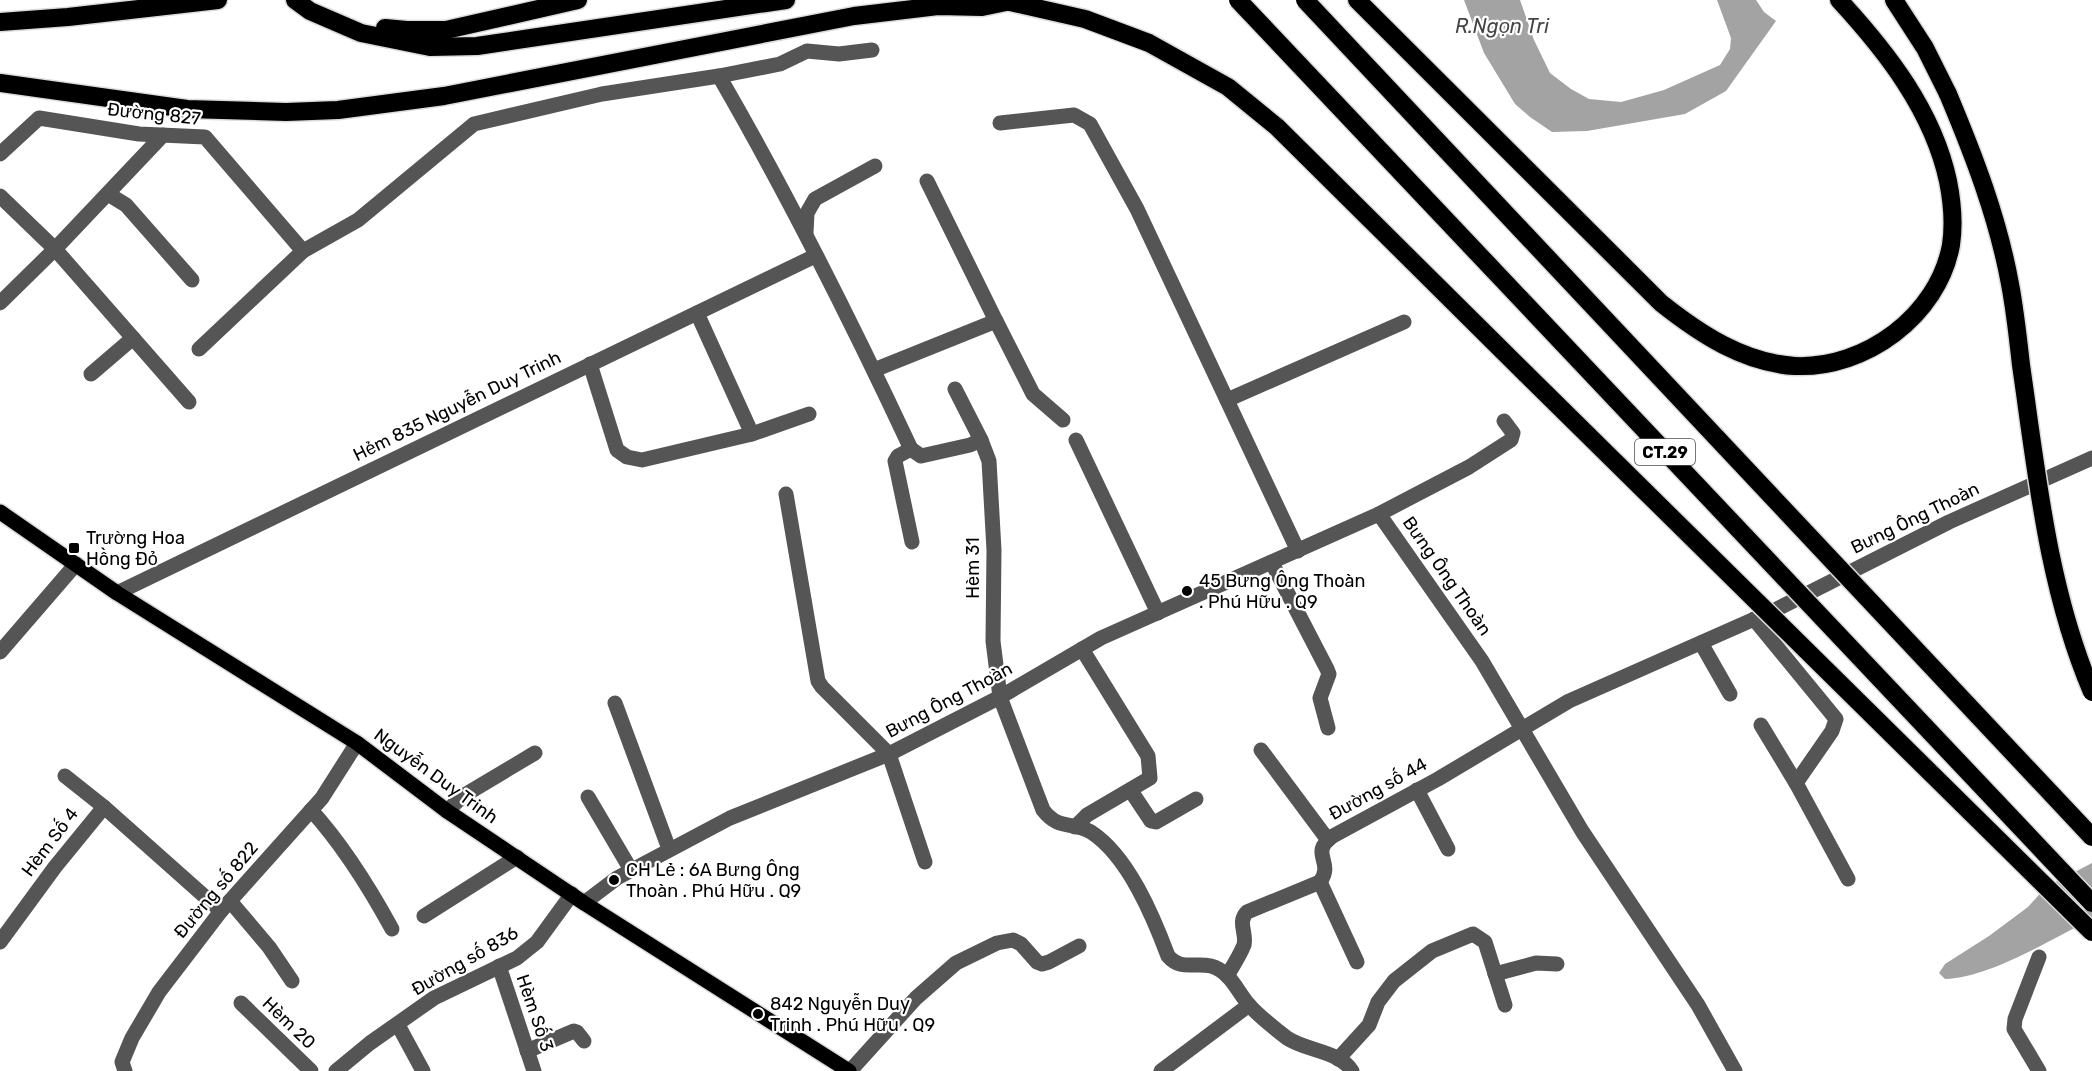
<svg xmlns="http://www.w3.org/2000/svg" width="2092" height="1071" font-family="Rubik,sans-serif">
<rect width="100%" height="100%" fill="#fff"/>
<g fill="#a3a3a3">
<polygon points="1464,0 1520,0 1534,40 1550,73 1571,89 1589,99 1621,102 1664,90 1720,65 1730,49 1731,38 1717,0 1756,0 1764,12 1776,21 1726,91 1685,114 1587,131 1552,132 1530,117 1515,104 1484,53"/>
<path d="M2092,863V919C2049,940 1992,977 1945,979L1939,973L1945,964L1989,936L2028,907L2046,887Z"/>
</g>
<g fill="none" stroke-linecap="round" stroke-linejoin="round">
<defs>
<polyline id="major" points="0,512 117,593 357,743 447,811 584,903 849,1071"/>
<g id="highway">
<polyline points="295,0 310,11 361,33 430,47 477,46 786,0"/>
<polyline points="1001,0 1085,19 1149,43 1228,87 1277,127 1526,374"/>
<path d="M1357,0L1661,303C1700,334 1744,363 1795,366C1865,369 1938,316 1951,245C1954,225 1952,201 1948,181C1933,111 1887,52 1839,0"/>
<polyline points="1894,0 1925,48 1948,94"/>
<polyline points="0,22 68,17 218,0"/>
<polyline points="385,28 407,30 446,30 578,0"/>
<polyline points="0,83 187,109 286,112 338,110 444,96 854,16 938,6 982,7 1006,2"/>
</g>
</defs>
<use href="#major" stroke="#dbdbdb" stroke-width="18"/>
<use href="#highway" stroke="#dbdbdb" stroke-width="21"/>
<g stroke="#555" stroke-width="15">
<path d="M719,76C789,197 852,323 911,449L921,456L970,445L981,440L955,389"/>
<polyline points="1000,123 1074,115 1090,124 1137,209 1298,551"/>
<polyline points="0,154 39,118 139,134 205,137 303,251"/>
<polyline points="108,194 126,205 192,280"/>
<polyline points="0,196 55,249 189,402"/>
<polyline points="806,233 807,213 815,199 875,166"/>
<polyline points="0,303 55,249 163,135"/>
<polyline points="697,313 752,434 809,414"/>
<polyline points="996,321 1033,394 1063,420"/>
<polyline points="199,349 303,251 358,220 474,124 602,94 719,76 780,64 807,51 839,54 872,50"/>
<polyline points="590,364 617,450 627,457 642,460 752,434"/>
<polyline points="874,370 996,321 927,181"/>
<polyline points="91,374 133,338"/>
<polyline points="1227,400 1404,322"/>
<path d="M981,440L989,461L994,550L993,641L1000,697L1043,810C1059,831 1073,821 1091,832C1128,856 1153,916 1168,956C1181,971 1194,962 1211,966C1230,971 1237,991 1249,1005C1260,1017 1274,1028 1287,1038C1306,1051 1340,1051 1352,1071"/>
<polyline points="1076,440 1158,613"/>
<polyline points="911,449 898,456 895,461 912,542"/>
<polyline points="786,494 818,681 822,687 889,754 925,862"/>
<polyline points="1379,514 1469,467 1511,440 1513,433 1504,421"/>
<polyline points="1272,563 1327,669 1329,674 1320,698 1328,728"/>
<polyline points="117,593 815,256"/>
<polyline points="1754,619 1836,719 1832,731 1796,783 1848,879"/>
<polyline points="1701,643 1730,694"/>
<polyline points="0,652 76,564"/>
<polyline points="615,703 669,849"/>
<polyline points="1761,725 1796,783"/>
<polyline points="1261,750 1328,840"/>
<polyline points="65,776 104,807"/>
<polyline points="1417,790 1448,849"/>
<polyline points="1131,791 1151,821 1156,822 1196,799"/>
<polyline points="588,797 631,870"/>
<path d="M311,810C343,845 369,887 392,929"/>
<polyline points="447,811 463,796 535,753"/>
<polyline points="1075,827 1087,815 1150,778 1148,756 1082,649"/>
<polyline points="1320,882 1357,962"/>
<polyline points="230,901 269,947 292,981"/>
<polyline points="584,903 617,878 730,818 889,754 1000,697 1101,638 1379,514 1482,661 1582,831 1698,1005 1735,1071"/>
<polyline points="424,916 517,857"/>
<polyline points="0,942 55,867 104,807 221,911"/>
<polyline points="2039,957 2015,1019 2014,1029 2039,1071"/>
<polyline points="499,966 534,1071"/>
<polyline points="1495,974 1536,963 1557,964"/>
<path d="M1227,976C1233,966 1240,955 1244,945C1247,933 1237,922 1247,912L1320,882C1335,861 1308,854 1333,836L1438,779L1569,701L1777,609L1949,522L2092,458"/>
<polyline points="241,1003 311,1071"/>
<polyline points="398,1025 423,1071"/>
<polyline points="527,1051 574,1031 577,1032 584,1041"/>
<polyline points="1338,1059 1369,1025 1378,1002 1394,981 1432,951 1473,934 1485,942 1505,1005"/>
<polyline points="125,1071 122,1062 132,1038 159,992 221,911 322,798 357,743"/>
<polyline points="336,1071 370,1043 434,998 517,958 537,942 572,894"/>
<polyline points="850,1071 916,998 956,963 997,943 1013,940 1021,944 1037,962 1042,964 1049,962 1079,946"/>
<polyline points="1161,1071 1249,1005"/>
</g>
<use href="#major" stroke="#000" stroke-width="15"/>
<use href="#highway" stroke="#000" stroke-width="18"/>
<defs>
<g id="highway-bridge">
<polyline points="1238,0 2092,903"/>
<polyline points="1305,0 2092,837"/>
<path d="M1948,94C1974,156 1998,218 2010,284C2015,310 2018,338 2021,365C2037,475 2048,589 2092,692"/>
<polyline points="1526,374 2092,932"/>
</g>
</defs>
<use href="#highway-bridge" stroke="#dbdbdb" stroke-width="21" stroke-linecap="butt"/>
<use href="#highway-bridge" stroke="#000" stroke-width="18"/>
</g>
<g fill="#000" stroke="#fff" stroke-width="2">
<rect x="68" y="542" width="12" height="12" rx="3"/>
<circle cx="1187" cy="591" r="6"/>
<circle cx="614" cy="880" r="6"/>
<circle cx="758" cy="1014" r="6"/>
</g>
<g text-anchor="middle" stroke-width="4.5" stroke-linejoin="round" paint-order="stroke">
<rect fill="#fff" stroke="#4c4c4c" stroke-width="1.5" x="1635" y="439" width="60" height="26" rx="4.5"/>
<g font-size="16" font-weight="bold" fill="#000">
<text x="1665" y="458">CT.29</text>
</g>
<g font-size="18" fill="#000" stroke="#fff">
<text transform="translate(154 114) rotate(6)" y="6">Đường 827</text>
<text transform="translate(457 406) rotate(-26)" y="6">Hẻm 835 Nguyễn Duy Trinh</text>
<text transform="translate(1915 518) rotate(-26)" y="6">Bưng Ông Thoàn</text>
<text transform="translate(973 568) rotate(-90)" y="6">Hèm 31</text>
<text transform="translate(1447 576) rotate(55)" y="6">Bưng Ông Thoàn</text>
<text transform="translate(949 700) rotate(-28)" y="6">Bưng Ông Thoàn</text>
<text transform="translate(436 776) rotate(36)" y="6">Nguyễn Duy Trinh</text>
<text transform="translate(1378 789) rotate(-29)" y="6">Đường số 44</text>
<text transform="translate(50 842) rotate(-53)" y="6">Hèm Số 4</text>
<text transform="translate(216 890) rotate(-50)" y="6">Đường số 822</text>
<text transform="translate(465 961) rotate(-30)" y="6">Đường số 836</text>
<text transform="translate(535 1013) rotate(71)" y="6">Hèm Số 3</text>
<text transform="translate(289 1023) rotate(44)" y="6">Hèm 20</text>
</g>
<g font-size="18" fill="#000" stroke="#fff" text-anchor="start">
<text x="86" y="544">Trường Hoa<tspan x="86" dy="21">Hồng Đỏ</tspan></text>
<text x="1199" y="587">45 Bưng Ông Thoàn<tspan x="1199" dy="21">. Phú Hữu . Q9</tspan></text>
<text x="626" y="876">CH Lẻ : 6A Bưng Ông<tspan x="626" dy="21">Thoàn . Phú Hữu . Q9</tspan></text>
<text x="770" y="1010">842 Nguyễn Duy<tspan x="770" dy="21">Trinh . Phú Hữu . Q9</tspan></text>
</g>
<g font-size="20" font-style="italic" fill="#444" stroke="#fff">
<text x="1502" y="33">R.Ngọn Tri</text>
</g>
</g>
</svg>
